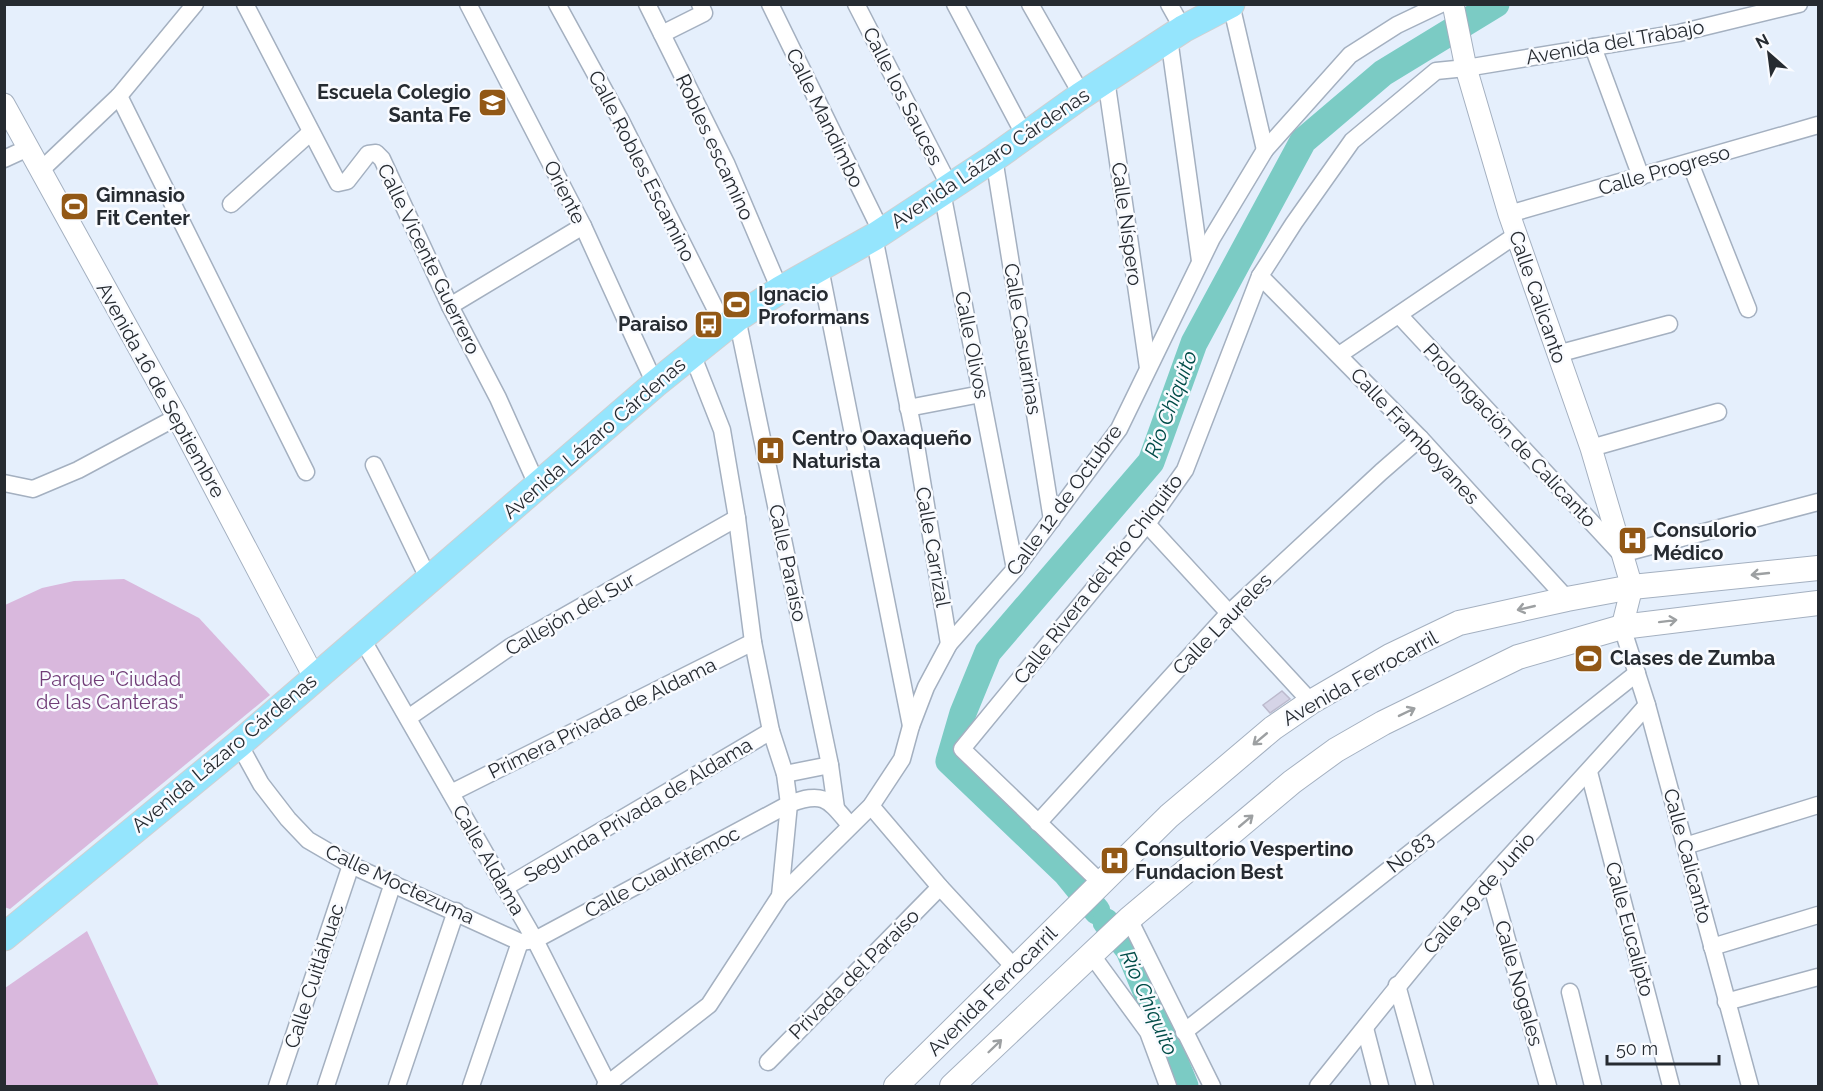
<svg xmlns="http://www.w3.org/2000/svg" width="1823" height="1091" font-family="Raleway,sans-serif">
<rect width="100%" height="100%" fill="#e5effc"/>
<g fill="#d9b8dd">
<polygon points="124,579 199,618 270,695 10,909 4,907 5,605 42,588 74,581"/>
<polygon points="87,931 159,1086 5,1086 5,988"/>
</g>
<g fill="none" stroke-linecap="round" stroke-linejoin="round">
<g stroke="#7bcbc4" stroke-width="27">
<polyline points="1097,911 1066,873 949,761 963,713 988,652 1151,462 1194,343 1303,141 1383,73 1496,4"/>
<polyline points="1106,922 1129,950 1185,1086"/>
</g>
</g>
<polygon fill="#d5d4e7" stroke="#bcbacd" stroke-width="1.5" points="1282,691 1290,699 1270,713 1263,705"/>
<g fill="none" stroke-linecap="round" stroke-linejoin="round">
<defs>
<g id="minor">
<polyline points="245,4 338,183 347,181 368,154 376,153 382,159 450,306 498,398 538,487"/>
<polyline points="468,4 583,226 655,384"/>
<polyline points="557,4 620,119 725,328"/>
<polyline points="647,4 726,163 780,290"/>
<polyline points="770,4 881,231"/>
<polyline points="856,4 950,187"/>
<polyline points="955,4 1025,136"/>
<polyline points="1030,4 1082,95"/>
<polyline points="1169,4 1183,29"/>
<polyline points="1231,4 1265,150"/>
<polyline points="662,34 704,13 700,4"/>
<polyline points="1169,38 1200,261"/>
<polyline points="1593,47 1641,177"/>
<polyline points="1106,79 1148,368"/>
<polyline points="119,96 306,472"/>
<polyline points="994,158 1052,520"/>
<polyline points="4,159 28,148"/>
<polyline points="1690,163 1748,309"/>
<polyline points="40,171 119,96 195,4"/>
<polyline points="942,192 1015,569"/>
<polyline points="231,204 311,132"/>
<polyline points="1509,214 1818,125"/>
<polyline points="874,237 915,439 949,644"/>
<polyline points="820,268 911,726"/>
<polyline points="1260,276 1420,438 1567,599"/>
<polyline points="450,306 583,226"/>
<polyline points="1399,315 1621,554 1818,502"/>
<polyline points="737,318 830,765 836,808"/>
<polyline points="1557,354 1669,324"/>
<polyline points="1339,355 1516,235"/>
<polyline points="908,408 981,394"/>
<polyline points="1591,448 1718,412"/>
<polyline points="374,465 429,580"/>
<polyline points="4,483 33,489 78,470 177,417"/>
<polyline points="1147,524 1311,702"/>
<polyline points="1622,627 1647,705 1750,1086"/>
<polyline points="361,637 535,940 609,1086"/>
<polyline points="408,718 510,647 737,518"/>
<path d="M239,744L261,784L288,819L308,840L351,865L520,942L535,940L789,804C824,791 828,799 850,825"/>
<polyline points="1589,772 1671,1086"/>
<polyline points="785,774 830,765"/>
<polyline points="451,793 753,642"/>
<polyline points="871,806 940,887 1016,969"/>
<polyline points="1038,823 1229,613 1381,472 1420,438"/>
<polyline points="1685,846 1818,805"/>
<polyline points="1490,879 1548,1086"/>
<polyline points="1101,883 962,749 1147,524 1185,470 1260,276 1294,223 1352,141 1436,71 1466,68 1679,33 1799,4"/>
<polyline points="504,888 771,731"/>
<polyline points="780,896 871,806 902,759 911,726 926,687 949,644 1015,569 1119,429 1212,238 1265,150 1350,55 1397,25 1441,4"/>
<polyline points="1129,919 1212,1086"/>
<polyline points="1712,947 1818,915"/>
<polyline points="1091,954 1148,1032 1168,1086"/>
<polyline points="1397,985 1425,1086"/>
<polyline points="1570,992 1593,1086"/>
<polyline points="1726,1002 1818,977"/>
<polyline points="1365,1028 1380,1086"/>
<polyline points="1184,1032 1637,673"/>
<polyline points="768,1062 940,887"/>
<polyline points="277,1086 351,865"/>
<polyline points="326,1086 393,883"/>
<polyline points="397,1086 456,911"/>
<polyline points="471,1086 520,942"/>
<polyline points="605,1086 709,1005 780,896 789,804 785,774 771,731 753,642 737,518 722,430 692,354"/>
<path d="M1318,1086C1374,1016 1430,945 1490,878C1542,820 1596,764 1647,705"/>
</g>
<g id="tertiary">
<polyline points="1453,4 1466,68 1509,214 1591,448 1632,587 1622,627"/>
<polyline points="4,104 177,417 314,677"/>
</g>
<g id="secondary">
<polyline points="896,1086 1169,816 1273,728 1311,702 1390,656 1459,623 1567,599 1632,587 1818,568"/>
<polyline points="952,1086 1129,919 1292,782 1336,750 1383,723 1518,657 1622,627 1818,603"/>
</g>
<polyline id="primary" points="4,937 239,744 655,384 737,318 780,290 874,237 994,158 1082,95 1183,29 1231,4"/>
</defs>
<use href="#minor" stroke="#a4b0c0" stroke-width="19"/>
<use href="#tertiary" stroke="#a4b0c0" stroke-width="23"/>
<use href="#secondary" stroke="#a4b0c0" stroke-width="26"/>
<use href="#primary" stroke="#cfd0d2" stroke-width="29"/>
<use href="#minor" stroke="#fff" stroke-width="16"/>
<use href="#tertiary" stroke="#fff" stroke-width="21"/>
<use href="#secondary" stroke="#fff" stroke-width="24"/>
<use href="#primary" stroke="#95e5fd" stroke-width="27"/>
</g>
<defs><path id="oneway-shaft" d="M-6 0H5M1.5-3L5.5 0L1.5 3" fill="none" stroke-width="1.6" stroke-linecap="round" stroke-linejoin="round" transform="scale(1.5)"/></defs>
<g stroke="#9da0a2">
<use href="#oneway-shaft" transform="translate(1760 574) rotate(174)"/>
<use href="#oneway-shaft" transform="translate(1526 608) rotate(167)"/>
<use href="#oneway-shaft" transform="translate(1668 621) rotate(-7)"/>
<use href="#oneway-shaft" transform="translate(1407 712) rotate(-26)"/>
<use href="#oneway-shaft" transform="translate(1260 739) rotate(140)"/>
<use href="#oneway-shaft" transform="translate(1246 821) rotate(-40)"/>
<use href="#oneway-shaft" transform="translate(995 1046) rotate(-44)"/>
</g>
<defs>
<symbol id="school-square" viewBox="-11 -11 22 22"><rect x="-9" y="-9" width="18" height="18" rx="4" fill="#925816" stroke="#f9fbff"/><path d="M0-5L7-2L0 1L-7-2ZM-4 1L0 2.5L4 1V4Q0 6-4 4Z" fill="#fff"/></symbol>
<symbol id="stadium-square" viewBox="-11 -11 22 22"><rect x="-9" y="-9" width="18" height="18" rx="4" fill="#925816" stroke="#f9fbff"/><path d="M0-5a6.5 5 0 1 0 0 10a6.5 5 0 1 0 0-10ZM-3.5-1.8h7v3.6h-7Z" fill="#fff"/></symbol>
<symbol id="bus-square" viewBox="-11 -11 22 22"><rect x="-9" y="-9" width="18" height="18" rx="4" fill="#925816" stroke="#f9fbff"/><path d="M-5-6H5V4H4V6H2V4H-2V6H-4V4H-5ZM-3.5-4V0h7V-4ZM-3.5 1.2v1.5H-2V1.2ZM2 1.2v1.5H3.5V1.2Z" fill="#fff"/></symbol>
<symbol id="hospital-square" viewBox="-11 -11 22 22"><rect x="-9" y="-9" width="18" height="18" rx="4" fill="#925816" stroke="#f9fbff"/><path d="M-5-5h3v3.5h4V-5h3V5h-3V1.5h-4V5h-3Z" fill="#fff"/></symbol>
</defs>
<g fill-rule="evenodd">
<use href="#school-square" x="476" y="86" width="33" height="33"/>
<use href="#stadium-square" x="58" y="190" width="33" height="33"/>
<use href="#stadium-square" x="720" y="288" width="33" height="33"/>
<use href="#bus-square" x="692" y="308" width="33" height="33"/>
<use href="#hospital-square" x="754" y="434" width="33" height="33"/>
<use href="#hospital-square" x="1616" y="524" width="33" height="33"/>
<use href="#stadium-square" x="1572" y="642" width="33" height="33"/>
<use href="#hospital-square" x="1098" y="844" width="33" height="33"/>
</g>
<g text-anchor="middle" stroke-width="5" stroke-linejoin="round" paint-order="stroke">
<g font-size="20" fill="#262b31" stroke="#f9fbff">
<text transform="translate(1615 42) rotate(-10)" y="7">Avenida del Trabajo</text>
<text transform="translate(903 96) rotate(63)" y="7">Calle los Sauces</text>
<text transform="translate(825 118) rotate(64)" y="7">Calle Mandimbo</text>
<text transform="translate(715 147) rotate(65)" y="7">Robles escamino</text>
<text transform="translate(990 158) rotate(-34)" y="7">Avenida Lázaro Cárdenas</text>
<text transform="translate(642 166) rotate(63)" y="7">Calle Robles Escamino</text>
<text transform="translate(1664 170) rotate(-16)" y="7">Calle Progreso</text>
<text transform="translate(565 192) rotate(63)" y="7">Oriente</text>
<text transform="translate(1127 224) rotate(82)" y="7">Calle Níspero</text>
<text transform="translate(429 259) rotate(64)" y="7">Calle Vicente Guerrero</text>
<text transform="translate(1538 297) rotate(71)" y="7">Calle Calicanto</text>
<text transform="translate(1023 339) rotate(81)" y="7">Calle Casuarinas</text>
<text transform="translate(972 345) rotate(79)" y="7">Calle Olivos</text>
<text transform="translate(161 390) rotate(61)" y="7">Avenida 16 de Septiembre</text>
<text transform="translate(1510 435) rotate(47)" y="7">Prolongación de Calicanto</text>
<text transform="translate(1415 436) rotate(47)" y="7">Calle Framboyanes</text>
<text transform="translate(594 438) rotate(-41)" y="7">Avenida Lázaro Cárdenas</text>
<text transform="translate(1064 500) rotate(-54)" y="7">Calle 12 de Octubre</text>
<text transform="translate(933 547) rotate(80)" y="7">Calle Carrizal</text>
<text transform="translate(788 563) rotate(78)" y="7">Calle Paraíso</text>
<text transform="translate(1098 579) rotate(-52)" y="7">Calle Rivera del Río Chiquito</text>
<text transform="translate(570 614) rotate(-30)" y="7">Callejón del Sur</text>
<text transform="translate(1222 624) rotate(-46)" y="7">Calle Laureles</text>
<text transform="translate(1360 678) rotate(-29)" y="7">Avenida Ferrocarril</text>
<text transform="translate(602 718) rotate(-26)" y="7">Primera Privada de Aldama</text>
<text transform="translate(224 753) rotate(-40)" y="7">Avenida Lázaro Cárdenas</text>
<text transform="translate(638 810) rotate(-31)" y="7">Segunda Privada de Aldama</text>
<text transform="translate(1410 852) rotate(-38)" y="7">No.83</text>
<text transform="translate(1688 856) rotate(75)" y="7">Calle Calicanto</text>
<text transform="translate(489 860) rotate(60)" y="7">Calle Aldama</text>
<text transform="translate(662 872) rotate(-28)" y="7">Calle Cuauhtémoc</text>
<text transform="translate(400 884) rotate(25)" y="7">Calle Moctezuma</text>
<text transform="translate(1479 893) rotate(-48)" y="7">Calle 19 de Junio</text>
<text transform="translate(1630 929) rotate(75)" y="7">Calle Eucalipto</text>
<text transform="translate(854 974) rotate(-45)" y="7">Privada del Paraíso</text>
<text transform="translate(314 976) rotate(-72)" y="7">Calle Cuitláhuac</text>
<text transform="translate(1519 983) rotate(74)" y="7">Calle Nogales</text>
<text transform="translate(992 991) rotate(-45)" y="7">Avenida Ferrocarril</text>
</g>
<g font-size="20" font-weight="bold" fill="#262b31" stroke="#f9fbff" text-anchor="start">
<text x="471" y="99" text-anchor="end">Escuela Colegio<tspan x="471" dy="23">Santa Fe</tspan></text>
<text x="96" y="202">Gimnasio<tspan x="96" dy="23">Fit Center</tspan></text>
<text x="758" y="301">Ignacio<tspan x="758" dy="23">Proformans</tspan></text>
<text x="688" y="331" text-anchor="end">Paraiso</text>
<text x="792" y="445">Centro Oaxaqueño<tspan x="792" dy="23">Naturista</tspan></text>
<text x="1653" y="537">Consulorio<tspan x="1653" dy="23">Médico</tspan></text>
<text x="1610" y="665">Clases de Zumba</text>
<text x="1135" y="856">Consultorio Vespertino<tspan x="1135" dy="23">Fundacion Best</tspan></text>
</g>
<g font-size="20" fill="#703c77" stroke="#f9fbff">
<text x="110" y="686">Parque "Ciudad<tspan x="110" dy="23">de las Canteras"</tspan></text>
</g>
<g font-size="21" font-style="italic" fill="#004c48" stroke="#f9fbff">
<text transform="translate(1171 404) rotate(-69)" y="7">Rio Chiquito</text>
<text transform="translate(1149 1003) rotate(66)" y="7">Rio Chiquito</text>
</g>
</g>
<rect width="1823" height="1091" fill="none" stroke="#262b31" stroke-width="12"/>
<g transform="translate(1769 54) rotate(332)" stroke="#f9fbff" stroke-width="4.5" paint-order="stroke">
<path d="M0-4.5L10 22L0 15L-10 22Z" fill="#262b31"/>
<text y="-9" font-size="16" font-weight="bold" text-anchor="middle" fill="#262b31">N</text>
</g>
<path d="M1607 1055v9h112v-9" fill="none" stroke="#262b31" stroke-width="3"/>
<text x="1616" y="1055" font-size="18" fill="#262b31" stroke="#f9fbff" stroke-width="4.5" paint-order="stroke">50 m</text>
</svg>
